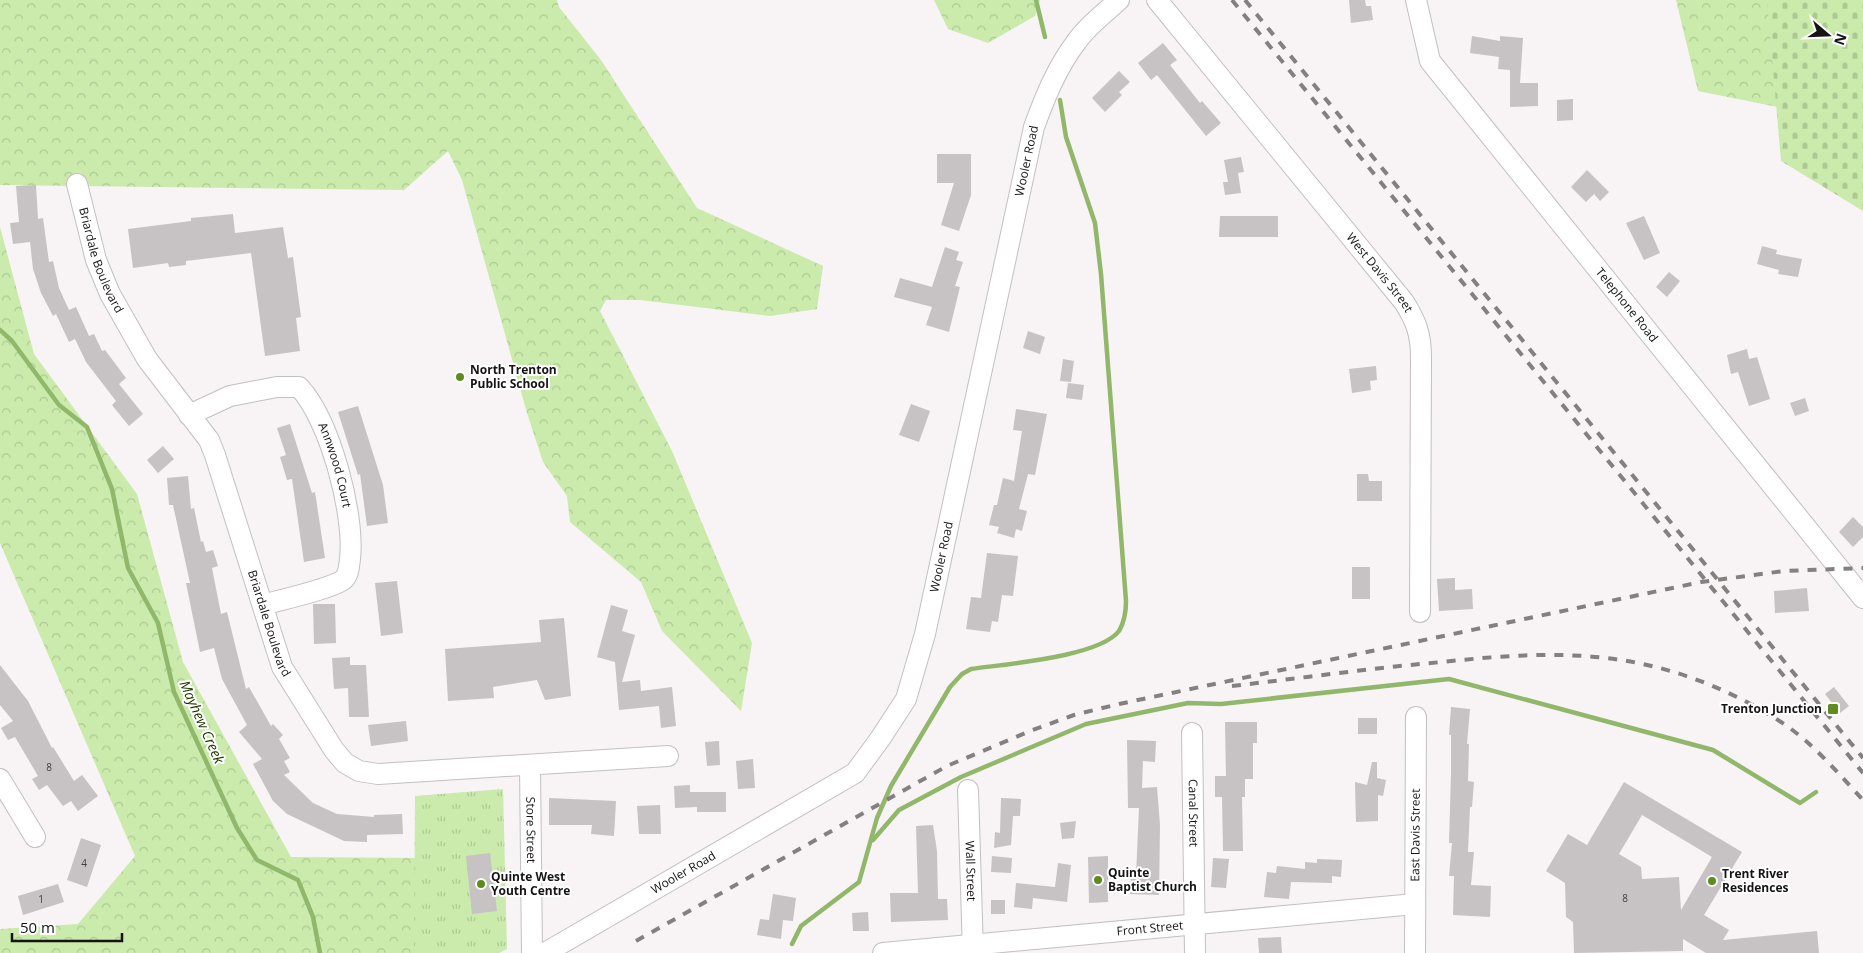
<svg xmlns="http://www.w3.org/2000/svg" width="1863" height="953" font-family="'Open Sans',sans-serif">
<defs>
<pattern id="forest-crowns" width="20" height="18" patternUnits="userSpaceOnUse" patternTransform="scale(1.25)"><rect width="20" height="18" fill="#caebac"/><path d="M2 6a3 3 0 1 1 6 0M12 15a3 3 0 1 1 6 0" fill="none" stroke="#adc993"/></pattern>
<pattern id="cemetery-stones" width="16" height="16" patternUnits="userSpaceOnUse" patternTransform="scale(1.25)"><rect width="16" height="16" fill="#caebac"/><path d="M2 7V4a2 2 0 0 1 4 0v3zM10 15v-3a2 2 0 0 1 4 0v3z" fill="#adc993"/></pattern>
<pattern id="park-tufts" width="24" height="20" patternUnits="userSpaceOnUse" patternTransform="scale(1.25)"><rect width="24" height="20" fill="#caebac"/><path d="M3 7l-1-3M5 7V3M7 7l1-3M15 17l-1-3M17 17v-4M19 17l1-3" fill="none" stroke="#adc993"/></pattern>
</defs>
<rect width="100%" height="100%" fill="#f8f3f4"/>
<g fill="url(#forest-crowns)">
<polygon points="0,0 557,0 559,7 601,60 697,208 823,266 817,309 770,316 640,300 606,300 600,311 672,451 752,643 741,711 662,631 641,582 570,522 567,496 543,462 527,413 462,180 448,151 404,190 0,185"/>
<polygon points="934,0 1040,0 1035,16 988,43 948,29"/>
<polygon points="1676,0 1849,0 1853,122 1698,91"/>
<polygon points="0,227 34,354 137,494 183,662 291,857 429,858 455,953 0,953 0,929 78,924 135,856 0,543"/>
</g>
<polygon fill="url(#cemetery-stones)" points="1767,0 1863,0 1863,211 1781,161"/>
<polygon fill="url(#park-tufts)" points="503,789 507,949 499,953 414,953 415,796"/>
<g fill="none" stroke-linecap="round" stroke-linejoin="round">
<g stroke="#91b86a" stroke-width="4.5">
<polyline points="1036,0 1045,37"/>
<polyline points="0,330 12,341 59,405 87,427 112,489 128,568 158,623 174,692 237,828 257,860 298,880 313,917 320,953"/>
<polyline points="873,840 899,810 961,777 1086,724 1188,703 1221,704 1449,679 1713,750 1800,803 1816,792"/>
<path d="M792,944L801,926L859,882L877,818L891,786L950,687L962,674L971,669C1005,664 1099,657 1119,631C1125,621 1126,612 1126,601L1101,274L1095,223L1066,137L1060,100"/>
</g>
</g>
<g fill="#c7c2c3" fill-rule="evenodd">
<polygon points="1349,0 1365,0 1366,6 1371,6 1373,20 1351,23"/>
<polygon points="1472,36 1500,41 1500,36 1523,38 1520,83 1538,83 1538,106 1510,107 1510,70 1498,69 1499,57 1470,53"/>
<polygon points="1163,43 1177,60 1170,65 1200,103 1202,101 1221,123 1206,136 1157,75 1151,80 1138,63"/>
<polygon points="1119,71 1130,82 1119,92 1122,95 1105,112 1092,98"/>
<polygon points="1573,99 1573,120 1557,121 1557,100"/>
<polygon points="937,154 971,154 971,195 959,231 941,225 954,183 937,183"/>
<polygon points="1241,157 1244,172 1238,173 1241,193 1225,195 1223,182 1228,182 1224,160"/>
<polygon points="1587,170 1609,192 1600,201 1594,194 1586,202 1571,187"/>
<polygon points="36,185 38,219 43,218 49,262 53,261 59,288 69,310 76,307 89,336 94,334 102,351 105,350 126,378 119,384 143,414 129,426 112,405 116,401 86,362 75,339 69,342 56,314 53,316 41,293 33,269 30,242 13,244 10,223 19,222 16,186"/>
<polygon points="233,214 235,233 283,227 288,258 293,257 301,317 296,318 300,351 265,356 251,253 186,261 186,265 169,267 168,263 133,268 128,229 191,221 191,218"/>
<polygon points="1220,216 1278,216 1278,237 1219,237"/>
<polygon points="1644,216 1660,253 1644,260 1626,223"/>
<polygon points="1762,246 1777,250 1776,254 1802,259 1798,277 1778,274 1779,270 1757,264"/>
<polygon points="945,247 959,252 956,260 963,262 955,286 960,287 949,332 926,325 932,307 894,297 900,278 932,287"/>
<polygon points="1669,272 1680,281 1667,297 1656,287"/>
<polygon points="1028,331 1045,337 1040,354 1023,348"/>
<polygon points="1747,349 1749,359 1757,357 1770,399 1749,406 1738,372 1731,374 1727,355"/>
<polygon points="1063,359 1074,361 1071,382 1060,381"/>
<polygon points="1376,366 1377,380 1370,381 1371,390 1352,393 1349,369"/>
<polygon points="1068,383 1084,385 1082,400 1066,398"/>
<polygon points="1805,398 1809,411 1795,416 1790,403"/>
<polygon points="911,404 930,411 919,442 899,435"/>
<polygon points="358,406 383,485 388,523 367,526 360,474 358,475 338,412"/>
<polygon points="1016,409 1047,414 1035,475 1028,474 1019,509 1027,511 1022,531 1016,529 1014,538 997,533 999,527 989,525 994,505 997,505 1003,478 1014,481 1022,431 1013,430"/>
<polygon points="290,424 312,493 315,492 325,558 304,562 292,479 287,480 280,457 286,455 277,428"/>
<polygon points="163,446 174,459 158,473 147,460"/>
<polygon points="1357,474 1368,474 1369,481 1382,481 1382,501 1357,501"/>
<polygon points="188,476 191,509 194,508 201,542 203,541 206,552 213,550 218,566 212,568 221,614 227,612 246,689 249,687 271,726 273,724 283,735 279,739 290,758 284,761 290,772 284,775 313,803 337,814 374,817 374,815 402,814 403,834 367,835 367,842 344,841 287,814 273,801 253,764 262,759 239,732 247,725 222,679 214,648 200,652 186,583 190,583 173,505 169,505 167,478"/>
<polygon points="1853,517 1863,527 1863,537 1853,547 1839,532"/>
<polygon points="987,553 1018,556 1013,596 1002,595 998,622 992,621 990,632 966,629 971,597 981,598"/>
<rect x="1352" y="567" width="18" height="32"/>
<polygon points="1455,578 1455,590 1472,589 1473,609 1439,611 1437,579"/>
<polygon points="397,581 403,633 381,636 375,583"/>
<polygon points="1807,588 1809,611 1775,613 1774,591"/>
<polygon points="313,604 335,604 336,643 314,644"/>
<polygon points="611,605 628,610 622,631 635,635 622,682 640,680 641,691 672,687 676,726 661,728 659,706 619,710 615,662 597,657"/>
<polygon points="564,618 571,696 545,700 537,680 493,687 494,698 448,701 445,649 541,642 539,620"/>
<polygon points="350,657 350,665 366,665 369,717 349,717 348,688 334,689 332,658"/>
<polygon points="0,665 28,701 52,748 53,747 74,781 82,775 98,796 78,811 71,801 63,806 47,785 39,790 32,779 38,776 15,737 8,740 1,728 13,721 0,705"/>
<polygon points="1834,687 1849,706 1840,713 1825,694"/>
<polygon points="1451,707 1470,709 1467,744 1469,744 1468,781 1474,782 1472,807 1470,807 1468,852 1474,852 1471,885 1491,886 1490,917 1453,915 1454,876 1449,876 1452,843 1449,843 1451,773 1451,735 1449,735"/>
<rect x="1358" y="718" width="19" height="16"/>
<polygon points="406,721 408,741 371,746 368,725"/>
<polygon points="1225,722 1257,722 1257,743 1253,743 1253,779 1245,779 1245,797 1242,797 1243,851 1223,851 1222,797 1215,797 1215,776 1226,776"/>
<polygon points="1127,740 1156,741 1155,762 1143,761 1142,788 1157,787 1160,825 1159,895 1130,894 1131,875 1136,875 1139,808 1128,808"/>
<polygon points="719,741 720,765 707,766 705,742"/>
<polygon points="753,759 755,788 738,789 736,761"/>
<polygon points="1372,762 1377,762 1377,778 1386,780 1383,796 1378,795 1378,821 1356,822 1355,782 1367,785"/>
<path d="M1624,782L1742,852L1704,915L1729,930L1723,940L1817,931L1819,953H1706L1683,939V951L1574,953L1573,922L1566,917L1565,883L1546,871L1568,834L1587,845ZM1642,815L1712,857L1681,910L1679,877L1642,879L1641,867L1619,854Z"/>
<polygon points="690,785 690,792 726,792 726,812 697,812 697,807 675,808 674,786"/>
<polygon points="549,798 616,801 614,836 591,834 592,825 549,825"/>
<polygon points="1001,798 1021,799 1020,816 1013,816 1011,845 994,848 995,832 1000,833"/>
<polygon points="660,805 661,834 639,834 637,806"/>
<polygon points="1076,821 1074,838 1062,839 1060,823"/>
<polygon points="933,825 937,851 938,899 947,899 948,920 891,922 890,893 918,893 916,826"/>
<polygon points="81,838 101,845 87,887 67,880"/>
<polygon points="490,853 497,911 472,914 466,856"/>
<polygon points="992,856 1012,858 1011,873 991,872"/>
<polygon points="1108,856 1108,902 1089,903 1088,857"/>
<polygon points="1213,858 1229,859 1226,888 1211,887"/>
<polygon points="1317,859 1342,860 1341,877 1332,876 1332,883 1291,882 1289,899 1264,897 1267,872 1276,873 1277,866 1305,869 1305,862 1317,863"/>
<polygon points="1058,863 1071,865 1067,902 1033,898 1032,909 1014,907 1016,883 1055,887"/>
<polygon points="58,884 64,902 23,915 18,896"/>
<polygon points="773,894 796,898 793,921 783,920 781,939 757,935 760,919 769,920"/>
<rect x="991" y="900" width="14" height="14"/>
<polygon points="868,912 869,931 853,931 852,913"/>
<polygon points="1281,937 1282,953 1259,953 1258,938"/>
</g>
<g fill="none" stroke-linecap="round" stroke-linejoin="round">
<defs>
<g id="minor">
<path id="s1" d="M1157,0L1404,302C1416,321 1421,334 1421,357L1420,612"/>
<path id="s2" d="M1416,0L1430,61L1863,598"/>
<path id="s3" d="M77,184L96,260L110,294L147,359L209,440L215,455L282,667L334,750L345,763L359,771L378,774L668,756"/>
<path id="s4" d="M189,415L230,396L277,387H299C330,420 355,514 350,559C349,566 349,575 343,580C330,589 280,600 263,605"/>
<path id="s5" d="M1192,733L1195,953"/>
<path id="s6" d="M530,766L532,953"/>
<polyline points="0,779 35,837"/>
<path id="s7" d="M968,790L973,953"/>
<path id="s8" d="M545,953L855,773L880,739L906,699L925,634L1034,127C1045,97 1057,67 1077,41C1088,25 1105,13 1119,0"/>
<path id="s9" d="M883,953L1415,904"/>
<path id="s10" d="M1415,953L1416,717"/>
</g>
</defs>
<use href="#minor" stroke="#c4bfc0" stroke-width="22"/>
<use href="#minor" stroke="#fff" stroke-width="20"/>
<g stroke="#838080" stroke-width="4" stroke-dasharray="9 9" stroke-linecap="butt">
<polyline points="1232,0 1863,773"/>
<polyline points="1245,0 1863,758"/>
<path d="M1232,686C1302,678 1372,668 1442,662C1508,655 1573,650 1638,663C1688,673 1738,694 1781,722C1812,742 1838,773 1863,800"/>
<polyline points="636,941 947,766 1030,731 1074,715 1119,704 1701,582 1784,571 1863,568"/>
</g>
</g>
<g fill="#5f8c1f" stroke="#fff" stroke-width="2">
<circle cx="460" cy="377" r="5"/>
<rect x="1827" y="703" width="12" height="12" rx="2.5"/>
<circle cx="1098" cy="880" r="5"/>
<circle cx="1712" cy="881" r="5"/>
<circle cx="481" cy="884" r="5"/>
</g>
<g text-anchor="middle" stroke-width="4" stroke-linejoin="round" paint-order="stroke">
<g font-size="10" fill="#423f3f">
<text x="49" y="771">8</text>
<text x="84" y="867">4</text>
<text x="1625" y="902">8</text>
<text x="41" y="903">1</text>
</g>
<g font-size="12" fill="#151313" stroke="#fff">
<text dy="4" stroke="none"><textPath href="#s8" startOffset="1000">Wooler Road</textPath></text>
<text dy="4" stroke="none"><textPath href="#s3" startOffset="80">Briardale Boulevard</textPath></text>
<text dy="4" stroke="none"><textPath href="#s1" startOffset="352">West Davis Street</textPath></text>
<text dy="4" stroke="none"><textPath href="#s2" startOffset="376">Telephone Road</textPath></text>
<text dy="4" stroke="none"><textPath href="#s4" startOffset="202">Annwood Court</textPath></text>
<text dy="4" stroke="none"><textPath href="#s8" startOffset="595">Wooler Road</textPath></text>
<text dy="4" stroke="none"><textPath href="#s3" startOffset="485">Briardale Boulevard</textPath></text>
<text dy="4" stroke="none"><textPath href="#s5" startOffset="80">Canal Street</textPath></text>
<text dy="4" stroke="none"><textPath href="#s6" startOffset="64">Store Street</textPath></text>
<text dy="4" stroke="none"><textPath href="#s10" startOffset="118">East Davis Street</textPath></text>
<text dy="4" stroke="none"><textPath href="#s8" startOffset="160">Wooler Road</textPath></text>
<text dy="4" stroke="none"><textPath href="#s7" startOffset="81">Wall Street</textPath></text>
<text dy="4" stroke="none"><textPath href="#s9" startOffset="268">Front Street</textPath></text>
</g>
<g font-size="12" font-weight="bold" fill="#151313" stroke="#fff" text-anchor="start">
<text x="470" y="374">North Trenton<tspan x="470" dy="14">Public School</tspan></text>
<text x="1822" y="713" text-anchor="end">Trenton Junction</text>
<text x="1108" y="877">Quinte<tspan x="1108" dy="14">Baptist Church</tspan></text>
<text x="1722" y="878">Trent River<tspan x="1722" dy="14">Residences</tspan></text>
<text x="491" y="881">Quinte West<tspan x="491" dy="14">Youth Centre</tspan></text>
</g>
<g font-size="14" font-style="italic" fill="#203700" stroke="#fff">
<text transform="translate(202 722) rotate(66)" y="5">Mayhew Creek</text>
</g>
</g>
<g transform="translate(1828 35) rotate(109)" stroke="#ffffff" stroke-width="4" paint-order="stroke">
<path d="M0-4L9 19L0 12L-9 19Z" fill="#151313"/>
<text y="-8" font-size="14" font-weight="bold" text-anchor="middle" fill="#151313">N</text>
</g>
<path d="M12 933v8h110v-8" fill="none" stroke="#151313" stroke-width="2.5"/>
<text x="20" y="933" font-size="15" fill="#151313" stroke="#ffffff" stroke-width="4" paint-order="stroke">50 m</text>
</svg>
